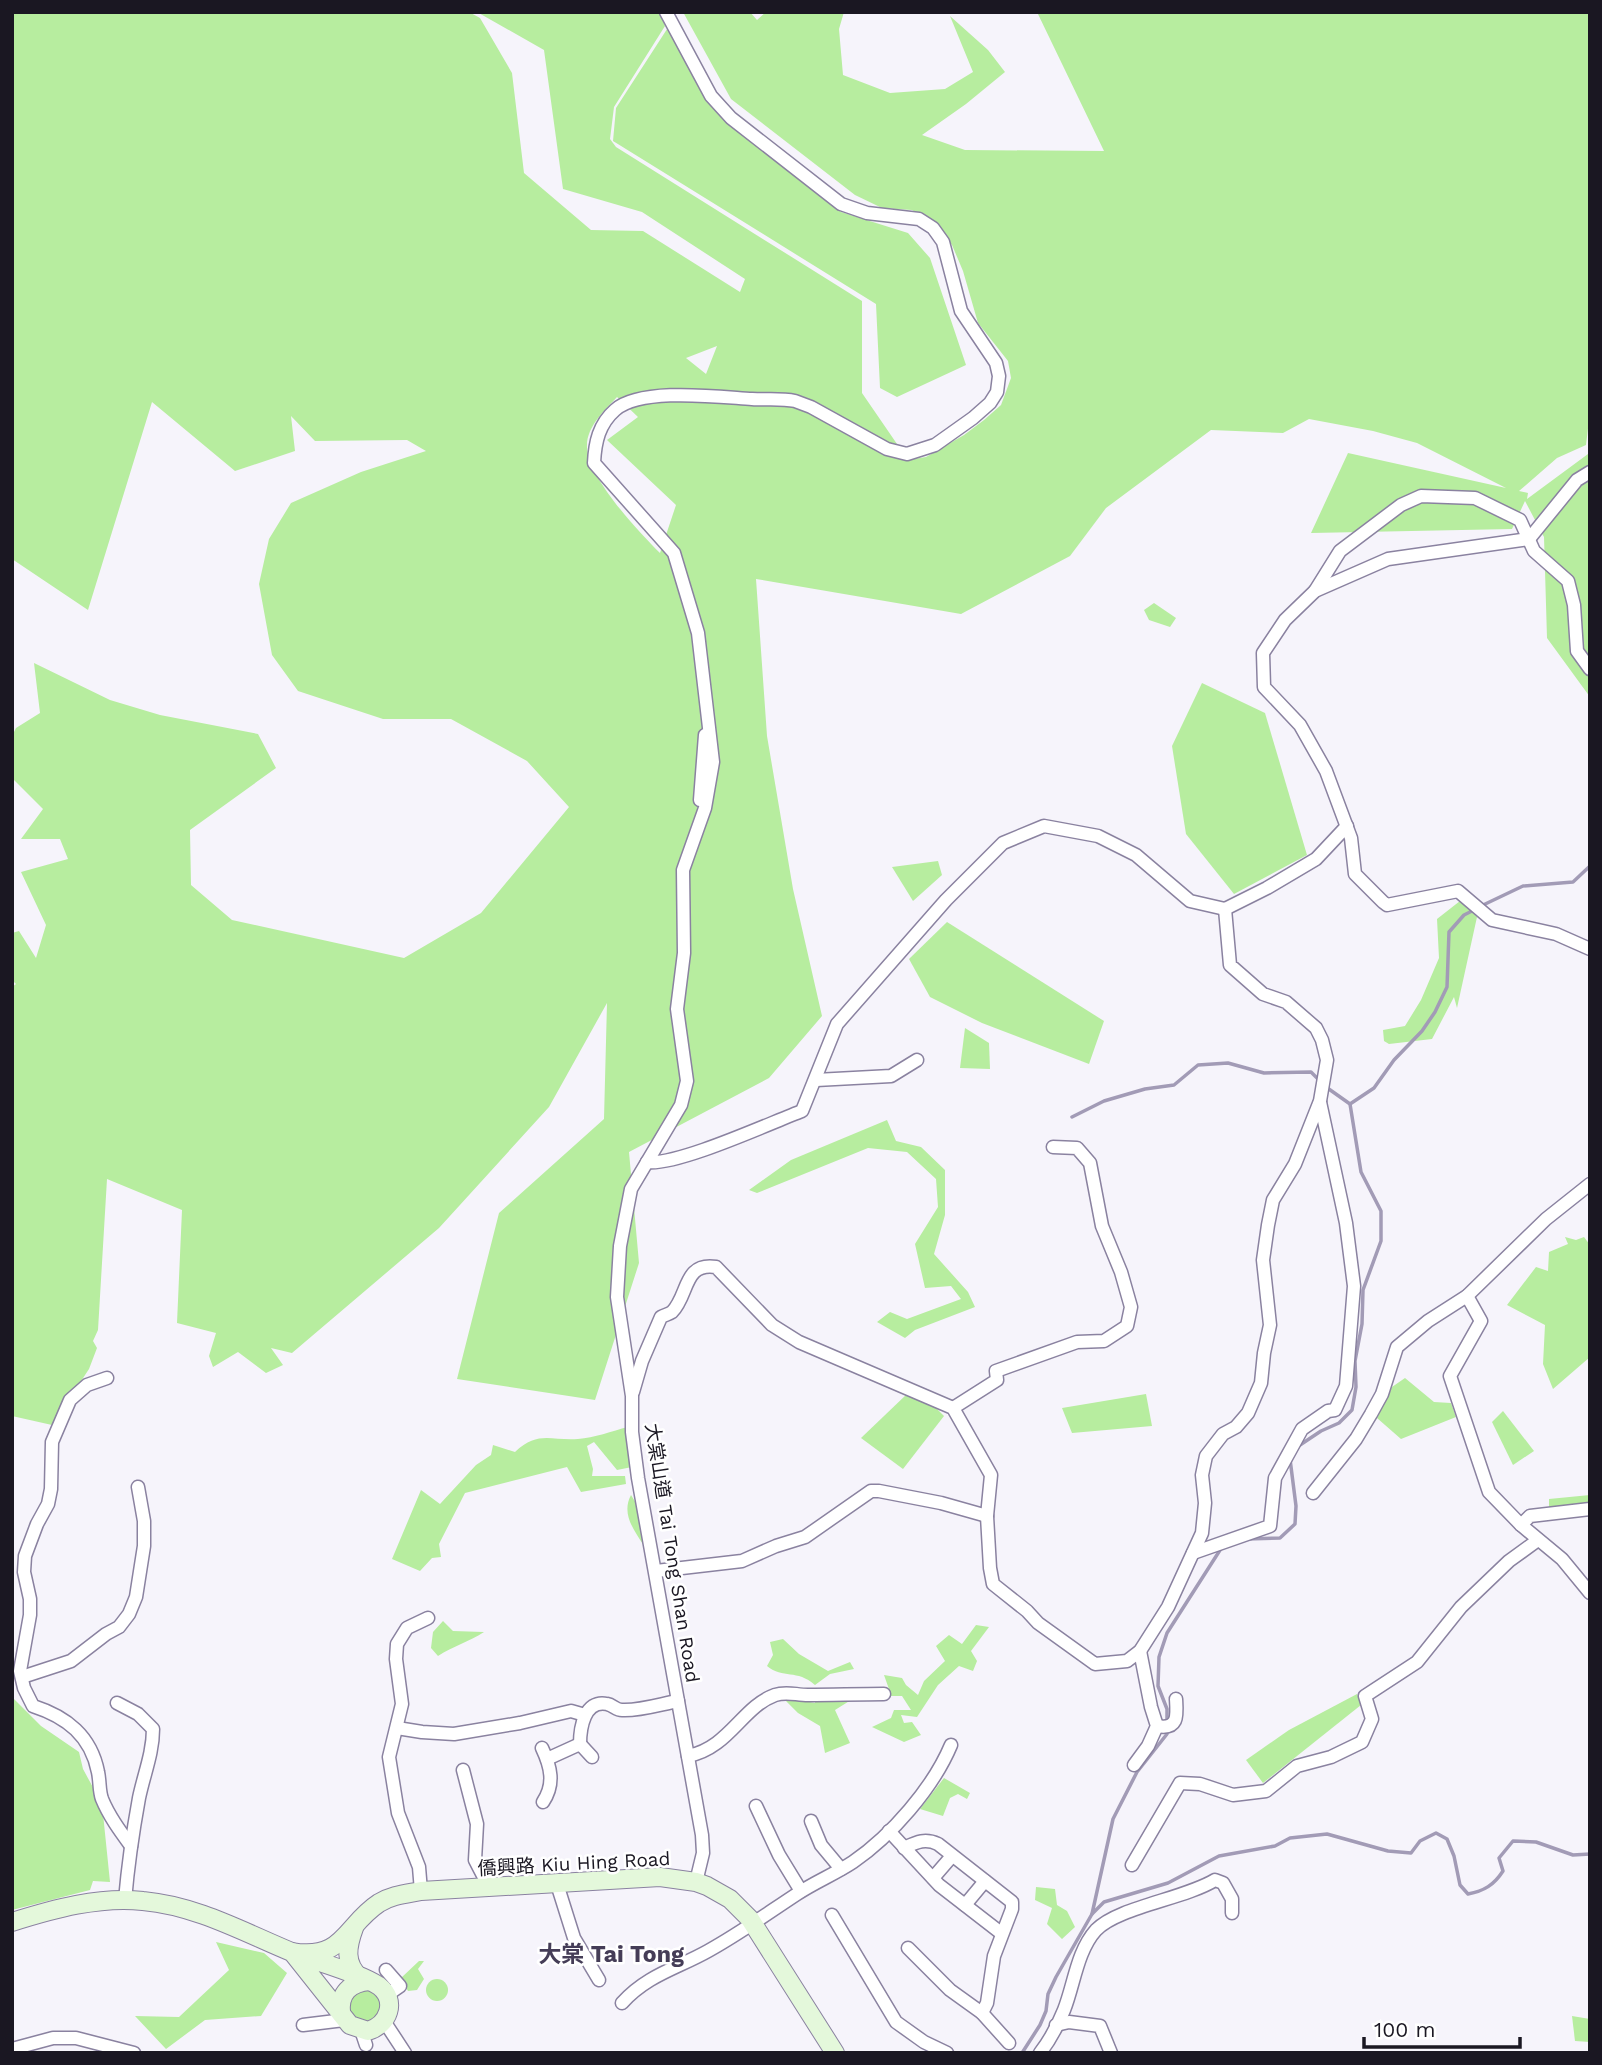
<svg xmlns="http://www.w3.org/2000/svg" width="1602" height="2065" font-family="'Work Sans','Noto Sans TC',sans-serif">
<rect width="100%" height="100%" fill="#f6f4fb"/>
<g fill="#b7ed9f" fill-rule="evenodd">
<path d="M12,12H469L480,18L512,73L524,173L591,230L643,231L740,292L745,279L642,212L563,189L544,50L477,12H660L665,26L614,107L610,139L616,147L862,301V393L908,460L926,457L964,435L984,420L1001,405L1011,378L1008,361L978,323L963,271L952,245L934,222L912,210L882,208L855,195L731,99L683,12H750L757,20L766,12H844L839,29L843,75L890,93L945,89L973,72L950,16L988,50L1005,72L966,104L922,135L965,150L1104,151L1037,12H1590V412L1586,445L1557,458L1519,491L1528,493L1527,499L1588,454L1590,448V697L1547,638L1544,537L1525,501L1512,529L1311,533L1348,453L1506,488L1417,443L1373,431L1309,419L1283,433L1211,430L1106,508L1070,556L961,614L756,579L767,736L793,889L822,1016L769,1078L629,1152L639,1263L595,1400L457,1379L499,1213L604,1119L607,1003L549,1107L439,1228L292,1353L271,1348L283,1365L266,1373L238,1352L213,1367L209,1356L216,1333L177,1323L182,1210L107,1179L98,1330L93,1341L97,1348L89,1369L52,1425L12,1416V987L16,984L12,980V933L19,931L36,958L46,925L21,872L68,859L60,839H21L43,809L12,778V736L16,728L40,713L34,663L110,700L160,715L258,734L276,768L190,830L191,885L232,920L404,958L481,913L569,807L527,761L451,719H383L298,691L272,655L259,584L269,539L291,503L361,472L426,451L407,440L315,441L291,416L295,451L235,471L152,402L88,610L12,559ZM717,346L706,374L686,358ZM617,397L638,417L607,440L676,505L660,553C638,531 588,478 587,447C586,427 605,410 617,397Z"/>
<polygon points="669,26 738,131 841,212 908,233 930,258 966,365 897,397 880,388 876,304 613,141 616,108"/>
<polygon points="1154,603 1176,618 1170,627 1149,620 1144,610"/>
<polygon points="1202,683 1265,713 1307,855 1234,894 1186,834 1172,746"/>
<polygon points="938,861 942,875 913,901 892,867"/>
<polygon points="1460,901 1477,917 1457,1008 1454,997 1432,1039 1389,1044 1384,1041 1383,1030 1405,1026 1421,1000 1439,958 1437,919"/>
<polygon points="947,922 1104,1021 1089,1064 982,1023 930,997 909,959"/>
<polygon points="965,1028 989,1043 990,1069 960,1068"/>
<polygon points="887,1120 896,1141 921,1147 945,1170 945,1215 934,1254 968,1292 975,1307 915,1330 905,1338 877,1322 890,1312 907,1319 961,1299 951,1286 925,1288 915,1244 938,1207 936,1179 907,1152 868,1148 757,1193 749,1190 791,1160"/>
<polygon points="1565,1237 1576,1240 1584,1237 1590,1245 1590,1357 1553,1389 1543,1364 1545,1325 1507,1305 1536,1267 1548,1271 1549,1252 1568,1244"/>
<polygon points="1405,1378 1434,1402 1451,1403 1456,1417 1401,1439 1377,1418 1392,1387"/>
<polygon points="907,1394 929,1401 944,1416 903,1469 861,1438"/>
<polygon points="1146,1394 1152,1426 1072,1433 1062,1408"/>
<polygon points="1503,1411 1534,1451 1513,1465 1492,1422"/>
<path d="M628,1427L627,1449L632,1467L617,1470L594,1442L587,1446L593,1469L592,1476H625L626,1484L581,1492L567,1467L465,1493L439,1544L441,1557L432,1558L420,1571L392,1559L421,1490L440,1504L476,1465L491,1455L493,1445L515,1452C538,1430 551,1441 578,1439C594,1438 612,1431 628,1427Z"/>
<path d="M631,1495L642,1513L644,1546C634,1530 621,1514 631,1495Z"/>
<polygon points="1590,1495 1590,1505 1549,1510 1549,1499"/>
<path d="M443,1621L453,1631L484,1632C469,1642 453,1646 438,1656L431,1648L433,1632Z"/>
<polygon points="976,1625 989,1627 971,1651 977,1661 973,1671 959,1666 938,1685 917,1717 901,1715 904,1723 912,1722 921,1735 904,1742 872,1727 891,1718 894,1710 911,1710 902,1696 884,1696 890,1692 884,1675 902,1678 906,1685 918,1695 924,1681 945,1661 936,1646 949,1635 962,1644"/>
<path d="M783,1639L799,1654L828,1671L850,1662L854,1669L830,1674L815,1685C797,1669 783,1679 767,1666L773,1655L770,1642Z"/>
<polygon points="1357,1694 1361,1705 1263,1783 1246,1760 1289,1730"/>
<polygon points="12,1697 41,1726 79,1752 83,1769 102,1804 110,1882 93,1881 90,1890 12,1910"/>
<polygon points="786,1697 815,1703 815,1698 851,1700 835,1710 850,1743 825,1753 820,1726 798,1713 785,1700"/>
<polygon points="944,1778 970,1793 967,1799 958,1794 950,1798 943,1816 920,1809"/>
<polygon points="1036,1887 1055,1889 1057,1905 1067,1911 1075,1927 1062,1939 1047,1924 1052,1908 1035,1900"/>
<polygon points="216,1942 264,1953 287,1973 261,2016 205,2020 166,2049 135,2016 179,2017 229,1970"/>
<polygon points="419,1961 424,1961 418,1969 424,1979 417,1990 408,1991 401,1978"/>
<circle cx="437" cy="1990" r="11"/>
<polygon points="372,1989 383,2003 378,2019 363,2024 348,2014 347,2001 354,1991"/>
<polygon points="1572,2016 1590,2019 1590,2042 1575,2041"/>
</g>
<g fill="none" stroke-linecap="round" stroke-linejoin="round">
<g stroke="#a29bb6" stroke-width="3.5">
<polyline points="1481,906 1523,886 1573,882 1590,866"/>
<polyline points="1350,1104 1374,1088 1394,1060 1422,1031 1435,1012 1447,987 1449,932 1464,915 1474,910"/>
<polyline points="1072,1117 1104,1101 1145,1089 1174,1085 1198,1065 1228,1063 1264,1073 1311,1072 1321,1082"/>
<polyline points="1300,1445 1321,1431 1339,1423 1352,1410 1356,1387 1355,1361 1362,1324 1363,1290 1381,1241 1381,1211 1361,1172 1350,1104 1326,1087"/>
<polyline points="1247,1539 1280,1538 1295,1524 1296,1506 1290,1459"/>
<path d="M1092,1914L1104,1902L1168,1883L1219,1856L1275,1846L1290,1838L1327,1834L1388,1851L1411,1853L1420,1841L1436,1833L1447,1839L1454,1856L1460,1885L1468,1894C1484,1891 1494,1885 1503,1871L1499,1858L1513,1841L1536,1842L1573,1855L1590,1854"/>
<polyline points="40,2053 101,2053"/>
<polyline points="1022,2053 1040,2025 1046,2011 1048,1994 1056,1977 1092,1914 1113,1819 1137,1772 1167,1734 1167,1709 1158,1686 1159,1657 1167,1633 1222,1547"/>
</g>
<defs>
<g id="street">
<path d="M666,12L711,96L731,118L841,204L867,213L919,219L933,228L943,242L961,311L996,363L999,376L997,392L990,403L973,418L935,445L907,454L887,449L811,407L795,401C781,398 766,400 752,399C719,397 641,387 615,410C599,424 595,442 594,463L674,553L698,633L713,762L705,808L683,870L684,953L677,1009L687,1081L681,1105L631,1189L620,1246L617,1297L632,1396V1432L638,1478L702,1835L703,1853L696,1882"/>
<polyline points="1590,472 1577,480 1529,539 1388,559 1315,591 1285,620 1263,653 1264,687 1300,725 1326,771 1351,838 1355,874 1383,902 1387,905 1458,891 1492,920 1556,934 1590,949"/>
<polyline points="1315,591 1340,551 1401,505 1421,496 1475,498 1520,520 1534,551 1568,581 1574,605 1577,651 1590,669"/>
<polyline points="700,800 705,735"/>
<polyline points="816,1080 891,1076 917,1060"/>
<path d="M647,1162C677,1166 770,1123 802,1111L837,1024L946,900L1003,843L1044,826L1098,836L1136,855L1190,901L1225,909L1267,888L1316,859L1347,826"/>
<polyline points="1467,1296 1481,1321 1450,1376 1489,1492 1521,1525 1562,1559 1590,1593"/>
<path d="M107,1378L87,1385L70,1400L52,1442L51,1489L48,1504L37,1524L25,1556L24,1572L30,1599V1615L20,1671L24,1688L33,1706C67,1717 91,1736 98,1772C100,1781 99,1791 102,1799C109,1816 120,1831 131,1846"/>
<path d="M633,1392L642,1361L661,1317C665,1315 669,1314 672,1312C689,1295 683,1262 716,1267L772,1325L799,1342L953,1408L991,1475L987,1516L990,1568L993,1584L1027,1611L1038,1623L1095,1664L1127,1661L1140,1651L1168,1607L1202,1533L1205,1503L1202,1475L1206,1456L1223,1434L1236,1427L1248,1413L1261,1383L1264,1353L1270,1325L1263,1260L1268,1225L1273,1200L1295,1164L1320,1101L1327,1060L1322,1040L1316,1028L1286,1002L1263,994L1230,965L1225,909"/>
<polyline points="953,1408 997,1380 996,1371 1077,1342 1104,1341 1127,1326 1131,1307 1121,1272 1102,1226 1090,1163 1077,1148 1053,1147"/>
<polyline points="1313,1493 1356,1439 1371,1414 1382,1394 1397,1347 1428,1321 1467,1296 1546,1219 1590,1184"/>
<polyline points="1521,1525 1530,1516 1590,1509"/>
<polyline points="1193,1553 1270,1526 1275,1478 1302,1429 1328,1411 1335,1410 1346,1386 1354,1286 1346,1223 1320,1102"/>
<polyline points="656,1571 742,1561 776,1546 805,1537 871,1491 879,1491 941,1503 987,1516"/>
<polyline points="22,1677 71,1661 106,1634 119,1627 129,1614 136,1597 144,1546 144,1521 138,1487"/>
<path d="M117,1703L138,1714L153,1729C153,1753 144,1774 139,1798C133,1831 128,1865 125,1900"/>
<path d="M1157,1726C1179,1730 1177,1715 1176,1699"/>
<polyline points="397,1728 422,1732 454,1734 520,1723 571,1711 585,1715"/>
<path d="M580,1744C580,1729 584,1699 607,1704C613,1705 616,1710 622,1710C640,1711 661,1704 678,1701"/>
<path d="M542,1748C551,1767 555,1784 543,1802"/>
<path d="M688,1756C729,1748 742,1707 775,1695C786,1691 796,1695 808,1695C833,1695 858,1694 884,1694"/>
<polyline points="547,1759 580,1744 592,1757"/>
<polyline points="1134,1765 1148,1746 1157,1726 1151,1707 1140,1651"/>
<polyline points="463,1770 477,1824 475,1860 489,1887"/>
<polyline points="756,1806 779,1855 801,1891"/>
<polyline points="811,1821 821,1845 841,1869"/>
<polyline points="889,1831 939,1885 1001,1933"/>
<path d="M904,1848C917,1842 925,1838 938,1844L1012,1902V1909L994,1956L987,2003L982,2013"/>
<polyline points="1132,1865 1180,1783 1200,1784 1233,1795 1266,1791 1297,1766 1331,1757 1362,1742 1372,1719 1365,1696 1417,1662 1461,1607 1509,1561 1538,1540"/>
<polyline points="933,1878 952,1856"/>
<polyline points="557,1884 574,1938 599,1980"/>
<polyline points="421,1891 419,1867 398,1813 389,1757 402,1704 396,1659 397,1644 407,1628 428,1618"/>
<polyline points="965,1905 985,1881"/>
<polyline points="832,1915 896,2022 924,2042 947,2053"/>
<polyline points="908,1948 950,1990 982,2013 1009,2043"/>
<polyline points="386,1970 400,1986 387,1995"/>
<path d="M622,2003C647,1975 678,1968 708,1951C739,1934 768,1913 797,1894C815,1882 835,1874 853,1862C891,1836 933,1788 951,1745"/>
<polyline points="384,2021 405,2053"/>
<polyline points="303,2025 344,2020"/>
<polyline points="1056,2025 1069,2022 1100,2026 1111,2053"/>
<polyline points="361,2030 366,2045"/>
<polyline points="12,2049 53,2038 76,2038 134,2053"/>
<path d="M1040,2053C1050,2040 1058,2025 1064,2010C1074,1985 1077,1951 1096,1930C1118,1907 1184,1899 1215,1880L1223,1883L1232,1899V1913"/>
</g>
<g id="secondary">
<path d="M12,1922C53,1909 100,1896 143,1901C198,1906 245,1933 294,1953C317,1962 360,1973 379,1986C398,2001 388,2025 368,2031L350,2025L292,1952"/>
<path d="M354,1928C347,1947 344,1963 360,1978"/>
<path d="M292,1952C344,1961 345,1925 379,1903C392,1895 406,1894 421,1891L660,1877L696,1882L707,1886L730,1899L750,1919L835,2053"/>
<path d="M341,2013C339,1993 350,1983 369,1981"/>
</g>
</defs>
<use href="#street" stroke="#8a82a0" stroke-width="15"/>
<use href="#secondary" stroke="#8a82a0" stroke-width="20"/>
<use href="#street" stroke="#fff" stroke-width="12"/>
<use href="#secondary" stroke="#e4f8db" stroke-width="18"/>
</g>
<g text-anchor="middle" stroke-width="5" stroke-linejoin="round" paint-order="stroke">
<g font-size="19" fill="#1a1722" stroke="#fff">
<text transform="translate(673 1553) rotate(81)" y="7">大棠山道 Tai Tong Shan Road</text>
<text transform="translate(574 1863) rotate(-3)" y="7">僑興路 Kiu Hing Road</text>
</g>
<g font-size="23" font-weight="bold" fill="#453d57" stroke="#fff">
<text x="611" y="1962">大棠 Tai Tong</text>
</g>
</g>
<rect width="1602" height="2065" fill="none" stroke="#1a1722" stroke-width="28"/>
<path d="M1364 2037v10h156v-10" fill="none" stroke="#1a1722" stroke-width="3.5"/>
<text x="1374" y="2037" font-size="21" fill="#1a1722" stroke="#ffffff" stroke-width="5" paint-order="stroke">100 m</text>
</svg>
